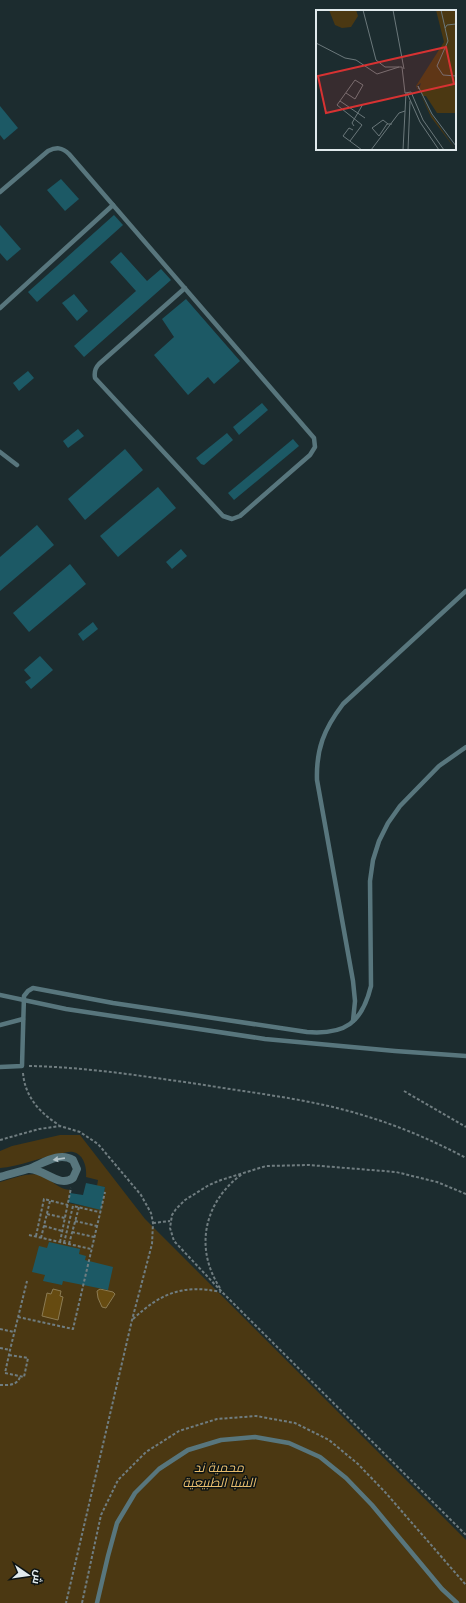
<svg xmlns="http://www.w3.org/2000/svg" width="466" height="1603" font-family="'PT Serif',Cairo,serif">
<rect width="100%" height="100%" fill="#1c2c2f"/>
<path fill="#4b3812" d="M60,1135H80L145,1219L466,1540V1603H0V1182C11,1179 29,1172 40,1175C52,1179 58,1190 71,1190L68,1203L101,1209L105,1187L97,1186L98,1180L86,1177C87,1168 84,1154 73,1152C69,1151 64,1153 60,1154C41,1157 18,1167 0,1168V1151L12,1146Z"/>
<g fill="#664b11" stroke="#8b7b53">
<polygon points="53,1289 61,1291 60,1296 63,1297 58,1320 42,1316 47,1293 51,1294"/>
<polygon points="100,1289 113,1292 115,1294 106,1308 102,1307 98,1298 97,1291"/>
</g>
<g fill="#1c5965">
<polygon points="0,106 18,128 4,140 0,135"/>
<polygon points="61,179 79,199 65,211 47,190"/>
<polygon points="114,215 123,225 37,302 28,292"/>
<polygon points="0,225 21,249 7,261 0,253"/>
<polygon points="121,252 147,281 161,269 171,280 84,357 74,346 136,291 110,262"/>
<polygon points="74,294 88,311 77,321 62,303"/>
<polygon points="186,299 240,361 214,384 208,377 188,395 154,355 174,337 162,319"/>
<polygon points="28,371 34,378 19,391 13,383"/>
<polygon points="262,403 268,410 239,435 233,427"/>
<polygon points="78,429 84,436 68,448 63,441"/>
<polygon points="227,433 233,440 204,465 201,464 196,458"/>
<polygon points="293,439 299,446 234,500 228,493"/>
<polygon points="125,449 143,470 85,520 68,499"/>
<polygon points="158,487 176,508 118,557 100,536"/>
<polygon points="37,525 54,545 0,591 0,557"/>
<polygon points="181,549 187,556 172,569 166,562"/>
<polygon points="70,564 86,584 29,632 13,613"/>
<polygon points="93,622 98,629 83,641 78,634"/>
<polygon points="40,656 53,670 31,689 25,682 31,678 24,670"/>
<polygon points="86,1183 105,1187 101,1210 68,1202 70,1193 83,1195"/>
<polygon points="49,1242 80,1249 79,1254 86,1256 85,1260 113,1267 108,1290 63,1281 62,1285 43,1281 45,1275 32,1272 39,1246 47,1248"/>
</g>
<g fill="none" stroke-linecap="round" stroke-linejoin="round">
<g stroke="#707d80" stroke-width="2" stroke-dasharray="3 2" stroke-linecap="butt">
<path d="M29,1066C86,1067 142,1076 198,1084C240,1091 283,1096 324,1105C374,1116 421,1134 466,1158"/>
<path d="M23,1073C25,1097 40,1113 59,1125"/>
<polyline points="404,1091 466,1127"/>
<polyline points="0,1140 39,1129 60,1126 80,1132 98,1144 141,1195 151,1213 153,1223 152,1244 132,1320 66,1603"/>
<polyline points="466,1194 437,1182 396,1172 309,1165 266,1166 221,1180 209,1185 185,1200 176,1209 172,1215 170,1228 174,1241 222,1292 466,1535"/>
<polyline points="47,1214 65,1218"/>
<polyline points="75,1221 97,1226"/>
<polyline points="153,1223 170,1221"/>
<polyline points="44,1226 62,1231"/>
<polyline points="72,1232 94,1237"/>
<polyline points="29,1235 91,1249"/>
<polyline points="36,1236 44,1199 68,1205"/>
<polyline points="41,1238 50,1201"/>
<polyline points="60,1242 71,1188"/>
<polyline points="64,1243 73,1206 99,1212"/>
<polyline points="69,1244 79,1207"/>
<path d="M220,1288C194,1248 204,1202 242,1174"/>
<polyline points="18,1317 73,1329 105,1192"/>
<path d="M133,1319C161,1293 183,1284 221,1292"/>
<polyline points="0,1329 14,1332"/>
<polyline points="0,1348 10,1350"/>
<polyline points="9,1355 28,1358 24,1377 5,1373 10,1350 27,1281"/>
<path d="M0,1385C8,1385 17,1386 20,1377"/>
<polyline points="82,1603 101,1515 118,1480 146,1452 179,1431 217,1419 256,1416 295,1423 329,1440 358,1464 385,1492 466,1585"/>
</g>
<g stroke="#58767d" stroke-width="4.5">
<path d="M0,192L48,151C56,147 62,147 69,154L314,438L315,447L310,455L240,516L232,519L223,516L95,378C94,372 95,368 99,364L185,288"/>
<polyline points="0,308 113,205"/>
<polyline points="0,452 17,465"/>
<polyline points="0,995 66,1009 265,1039 395,1051 466,1056"/>
<path d="M353,1021L355,1001L353,981L317,780C316,749 324,729 343,704L466,591"/>
<polyline points="0,1025 23,1019"/>
<path d="M0,1067L22,1066L24,996L28,991L33,988L113,1003L307,1032C345,1035 362,1023 371,986L370,881L373,860L379,841L388,823L400,806L439,766L466,747"/>
<polyline points="97,1603 108,1556 117,1523 135,1493 159,1469 188,1450 221,1440 255,1437 289,1443 320,1457 346,1478 372,1505 442,1589 457,1603"/>
</g>
<path stroke="#58767d" stroke-width="8" d="M0,1177C9,1174 19,1172 28,1169C41,1165 58,1151 73,1160L77,1169L73,1178C59,1188 46,1170 30,1169"/>
</g>
<defs><path id="oneway-solid" d="M-6-.8H1V-3.2L6.5 0L1 3.2V.8H-6Z"/></defs>
<use fill="#b1c1c6" href="#oneway-solid" transform="translate(59 1159) rotate(172)"/>
<g text-anchor="middle" stroke-width="3" stroke-linejoin="round" paint-order="stroke">
<g font-size="13" font-style="italic" fill="#e9be6e" stroke="#0c1314">
<text x="219" y="1472">محمية ند<tspan x="219" dy="15">الشبا الطبيعية</tspan></text>
</g>
</g>
<g transform="translate(316 10)">
<rect width="140" height="140" fill="#1c2c2f"/>
<path d="M13,0H40L42,6L35,17L26,18L19,15ZM120,0H140V103H121L110,86H107L103,79L105,73L101,76L103,82L100,76L128,32ZM104,83L115,104L140,140L115,107Z" fill="#4b3812"/>
<path fill="none" stroke="#6b787b" stroke-width="1" d="M47,0L60,50L69,57H86L89,83L95,82L107,110L128,140M77,0L88,59M125,0L132,31L121,56L127,65L140,66M129,18L131,15L140,14M0,33L29,48L40,50L61,64L83,57M103,79L102,76L116,104L140,136M30,83L39,89L47,75L39,70L21,95L46,115L34,131M91,83L104,112L123,140M24,91L49,108M38,116L36,113L47,94M37,120L33,118L27,126L46,140M63,126L56,118L67,110L72,114M63,126L71,114H76M55,140L83,103L89,101M87,140L90,83M92,140L94,91"/>
<path fill="#d73232" fill-opacity="0.15" stroke="#d73232" stroke-width="2" d="M130,37L138,74L10,103L2,66Z"/>
<rect width="140" height="140" fill="none" stroke="#e1eaed" stroke-width="2"/>
</g>
<g transform="translate(28 1575) rotate(103)" stroke="#0c1314" stroke-width="3" paint-order="stroke">
<path d="M0-3L7 15L0 10L-7 15Z" fill="#e1eaed"/>
<text y="-6" font-size="11" font-weight="bold" text-anchor="middle" fill="#e1eaed">ش</text>
</g>
</svg>
